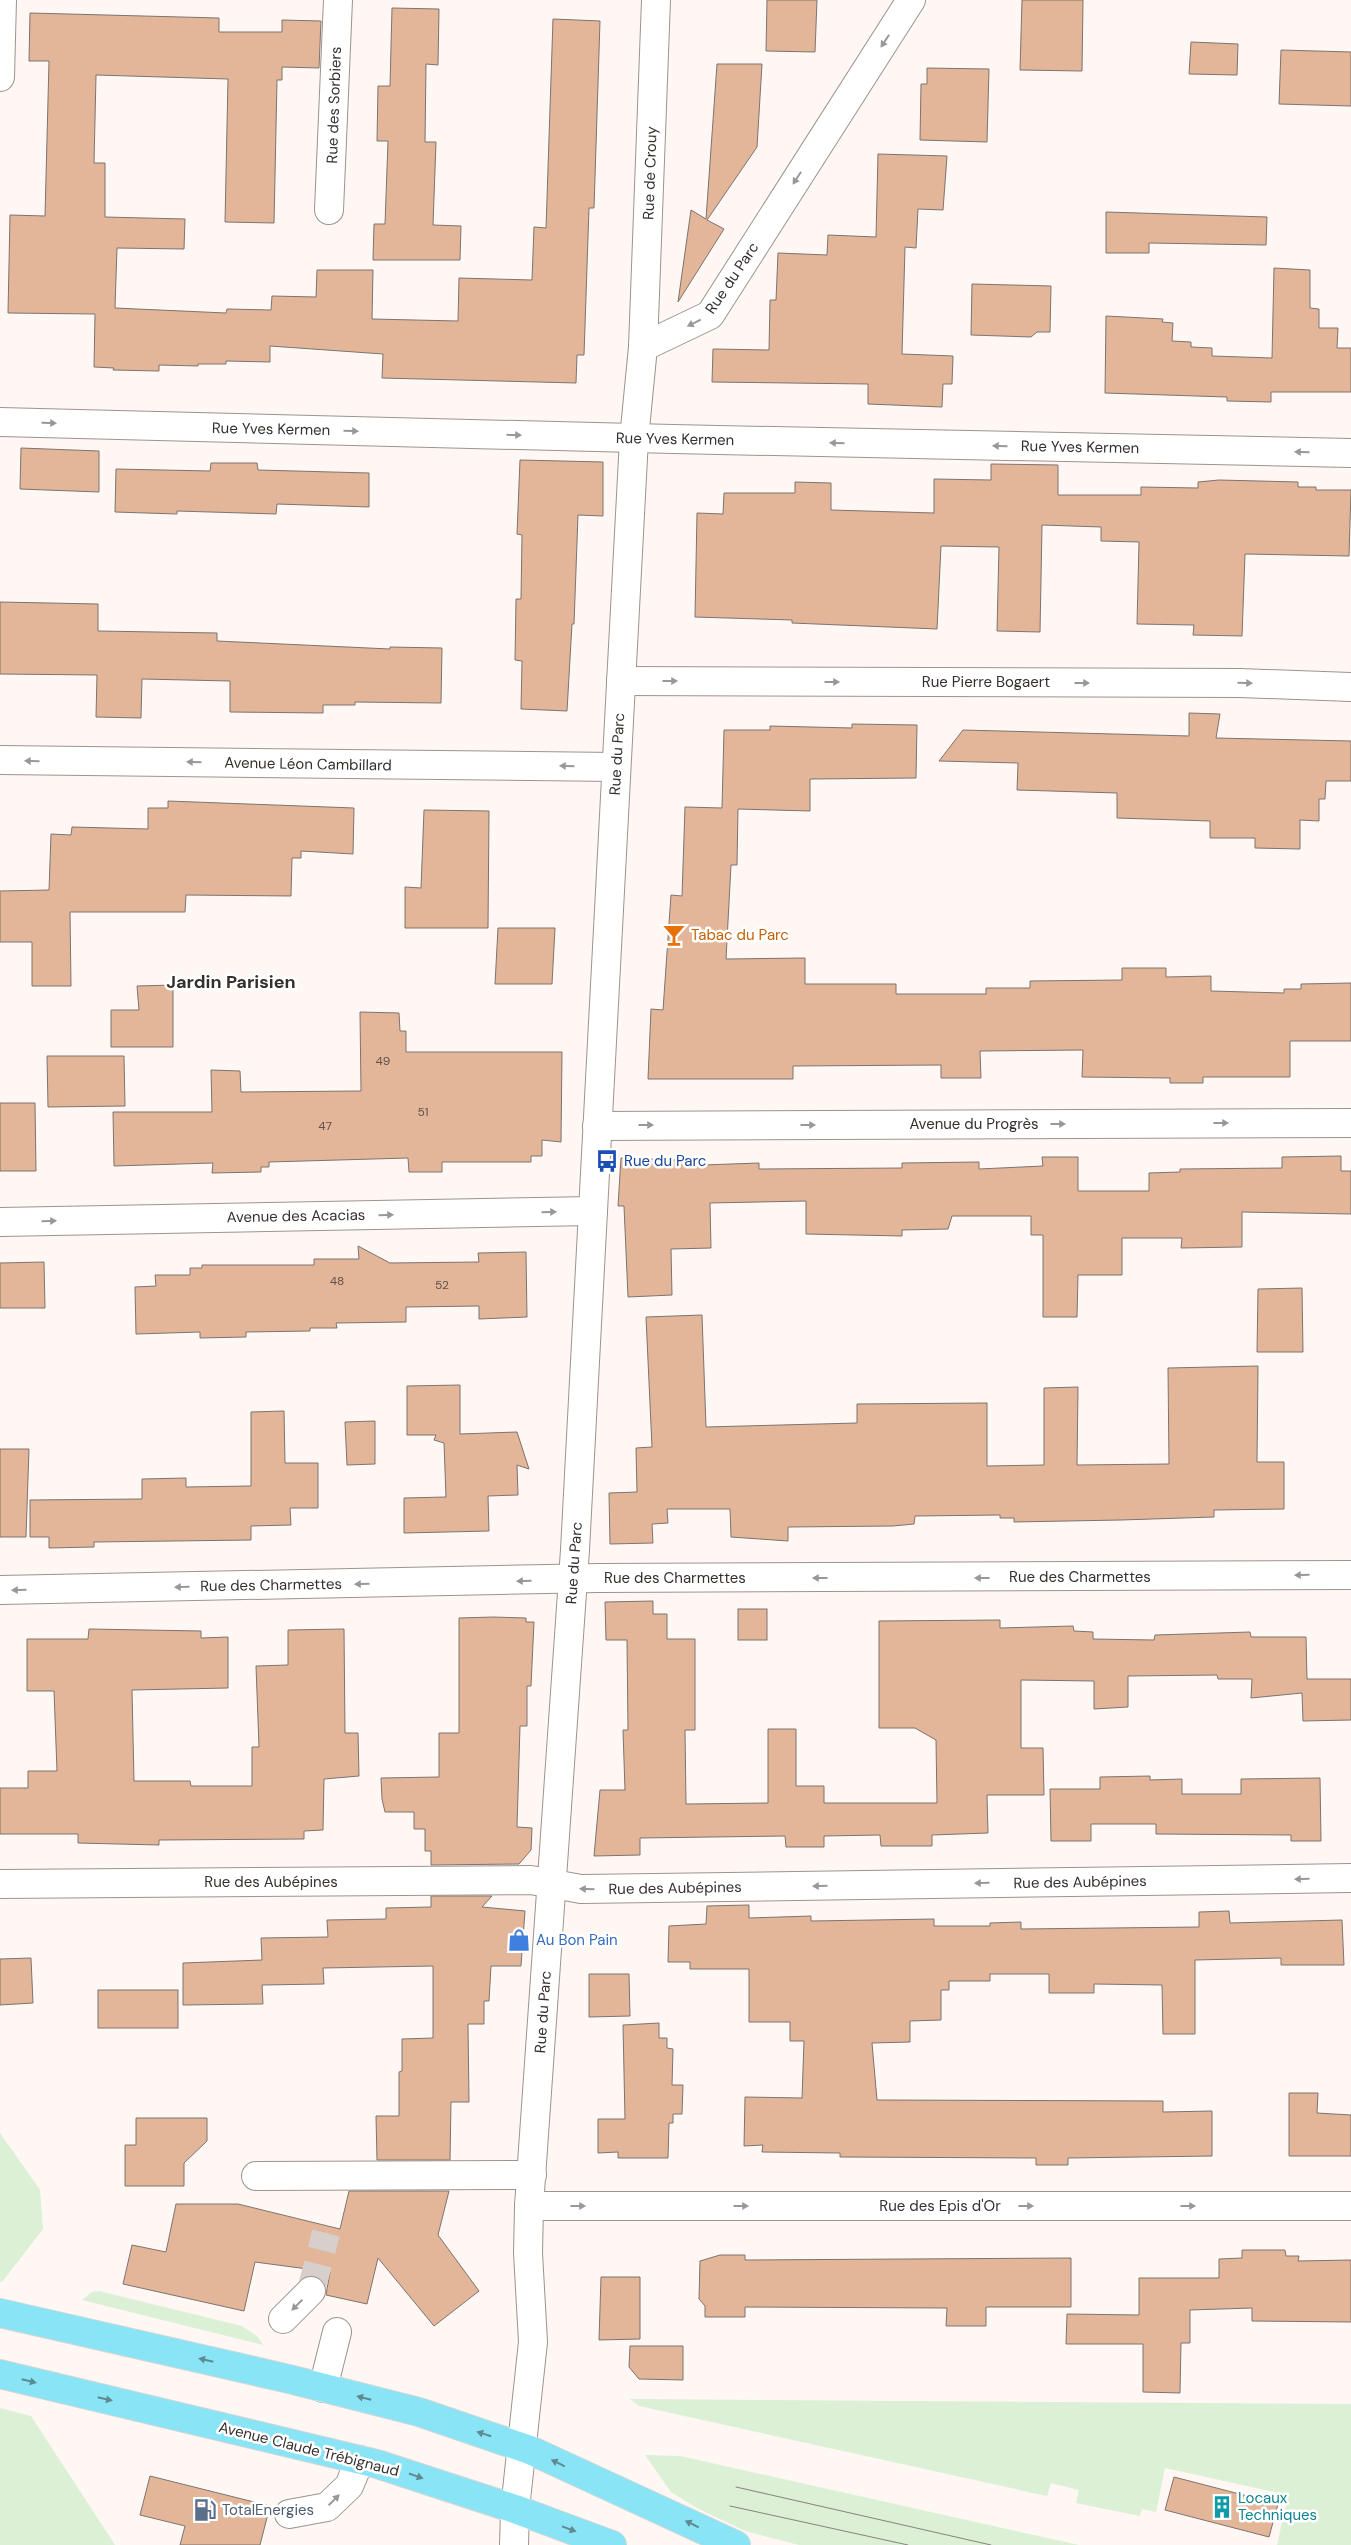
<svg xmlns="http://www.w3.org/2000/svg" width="1351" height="2545" font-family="'DM Sans',sans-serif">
<rect width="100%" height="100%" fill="#fef7f4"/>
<g fill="#dbf0d5">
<polygon points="0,2133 40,2190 43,2229 2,2282 0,2281"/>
<polygon points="99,2291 242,2326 258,2337 263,2345 82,2300 92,2292"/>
<polygon points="630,2399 1351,2404 1351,2545 1277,2545 1288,2495 1165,2468 1156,2512 1142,2509 1140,2516 1076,2503 1079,2490 1051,2483 1047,2496 639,2406"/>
<polygon points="0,2408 31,2416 115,2545 0,2545"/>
<polygon points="645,2455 680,2456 1079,2545 799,2545 745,2531 697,2508 671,2492"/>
</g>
<g fill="#e3b599" stroke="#7d746f">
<polygon points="767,0 817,0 815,52 766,51"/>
<polygon points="1022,0 1083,0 1082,71 1020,70"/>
<polygon points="392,8 439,9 438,65 426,64 425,142 436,142 433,225 461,226 460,260 373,260 374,224 385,224 388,141 377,141 378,86 390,86"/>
<polygon points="30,13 219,18 219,32 282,32 282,20 321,21 319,68 282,67 282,80 277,80 274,223 225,222 228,79 96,75 94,163 105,163 105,217 185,219 184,249 117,248 115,308 226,313 227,309 271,310 272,296 316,297 317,270 373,270 372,319 458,321 459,278 532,280 534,227 546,228 553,19 600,21 594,208 589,208 584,355 577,355 576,383 382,378 383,354 270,346 270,362 226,361 226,364 198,364 198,366 159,365 159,371 113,370 114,368 94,367 95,314 8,313 10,215 45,216 49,61 29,61"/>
<polygon points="1191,42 1238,44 1237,75 1189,74"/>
<polygon points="1281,50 1351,52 1351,106 1279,104"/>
<polygon points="717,64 762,64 757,147 707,220 724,229 678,302 691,210 706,219"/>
<polygon points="927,68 989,69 987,142 920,140 921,84 927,84"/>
<polygon points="878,154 947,156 943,210 918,209 916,248 905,247 902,354 953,356 952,384 943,384 942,407 868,404 868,384 712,382 713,349 769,350 770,300 776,300 778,253 827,255 828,235 876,237"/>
<polygon points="1106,212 1267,217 1266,245 1149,243 1149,253 1106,253"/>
<polygon points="1274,268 1310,270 1310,308 1319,309 1319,328 1338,328 1337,348 1351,348 1351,392 1271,392 1271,402 1227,401 1227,397 1105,393 1106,316 1163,319 1162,322 1173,323 1172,341 1191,342 1191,347 1212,348 1212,356 1272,358"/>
<polygon points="972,284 1051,286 1050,332 1037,332 1031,337 971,335"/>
<polygon points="21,448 99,451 99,492 20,489"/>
<polygon points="520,460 603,462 603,516 578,515 574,624 572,624 567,711 521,709 522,661 515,660 516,599 521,599 522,535 517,534"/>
<polygon points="211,463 257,463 258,470 369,473 369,507 277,504 276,514 177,511 177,514 115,512 116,469 210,471"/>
<polygon points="991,464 1058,465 1058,495 1141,495 1141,487 1198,488 1198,482 1219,480 1298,482 1298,487 1316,487 1316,490 1351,490 1349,556 1245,554 1242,636 1193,635 1194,625 1137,624 1139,542 1101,541 1101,527 1042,525 1040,632 997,631 999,547 941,546 937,629 792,623 792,620 695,617 697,513 723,514 724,493 795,493 795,482 831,483 831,510 934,513 934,479 991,480"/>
<polygon points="0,602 98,604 98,631 217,633 217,641 390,649 390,647 442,648 441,703 355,702 355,705 323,705 323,713 230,712 230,681 142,679 141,718 96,717 97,675 0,674"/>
<polygon points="1189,713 1220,714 1216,738 1351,741 1351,781 1326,781 1325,799 1319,799 1319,821 1300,820 1300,849 1255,848 1255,838 1210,838 1210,821 1117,818 1117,793 1017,790 1018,763 939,761 963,730 1189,736"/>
<polygon points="852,724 917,725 916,778 810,779 810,811 738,809 737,865 731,865 726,959 805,958 805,984 896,984 896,994 986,994 986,988 1030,988 1030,981 1122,980 1122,968 1166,968 1166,977 1211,976 1211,991 1284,993 1284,989 1301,989 1301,984 1351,983 1351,1041 1290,1041 1290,1077 1203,1077 1203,1083 1170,1083 1170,1078 1082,1077 1083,1050 980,1051 981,1078 941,1078 941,1065 793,1066 793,1079 648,1079 651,1009 663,1010 671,895 682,896 685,807 722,808 724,730 770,730 770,726 852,728"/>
<polygon points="168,801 354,808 353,854 301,851 301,858 292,858 291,896 186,895 185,912 70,912 71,986 32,986 32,942 0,942 0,891 49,890 51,834 71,835 72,827 148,829 148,808 168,808"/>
<polygon points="424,810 489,811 488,928 405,928 405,887 421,888"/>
<polygon points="498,928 555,928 552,984 495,984"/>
<polygon points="173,985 173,1047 111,1047 111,1010 139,1010 137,986"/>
<polygon points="360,1012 399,1013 400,1031 406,1031 406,1052 562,1052 561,1142 542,1140 542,1156 531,1156 531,1162 442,1162 442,1172 409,1172 408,1158 269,1162 269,1167 261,1167 261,1172 212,1173 213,1163 114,1166 113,1112 212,1112 211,1070 240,1071 241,1092 361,1091"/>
<polygon points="47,1056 124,1056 125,1106 48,1107"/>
<polygon points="0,1103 35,1103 36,1171 0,1171"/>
<polygon points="1341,1156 1341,1171 1351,1171 1351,1214 1242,1212 1242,1247 1181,1248 1182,1238 1122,1238 1122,1275 1078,1275 1077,1317 1043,1317 1043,1235 1031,1235 1031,1216 952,1216 948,1229 902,1230 902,1236 806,1234 806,1201 710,1203 711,1248 671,1249 672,1295 628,1297 624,1206 618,1206 621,1158 703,1161 703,1165 759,1163 759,1169 902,1168 902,1163 979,1162 979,1169 1043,1166 1042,1157 1078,1157 1078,1191 1149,1191 1149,1173 1180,1172 1180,1169 1282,1168 1282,1157"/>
<polygon points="358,1246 390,1263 479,1262 478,1253 526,1252 527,1317 479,1319 479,1306 406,1307 406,1322 336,1323 337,1328 310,1328 310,1331 246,1332 246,1337 200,1338 200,1332 136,1334 135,1287 156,1286 155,1275 190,1275 190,1268 202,1268 202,1265 314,1265 314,1259 359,1259"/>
<polygon points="44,1262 45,1308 0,1308 0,1263"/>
<polygon points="1302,1288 1303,1352 1257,1352 1258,1289"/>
<polygon points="702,1315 706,1427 857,1423 857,1404 987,1403 987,1466 1044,1465 1044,1388 1078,1387 1077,1465 1169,1464 1168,1368 1258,1366 1257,1462 1284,1462 1284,1509 1214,1510 1214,1517 1121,1520 1014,1522 1014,1518 1000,1518 1000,1515 915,1516 914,1524 893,1526 788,1527 788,1541 731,1537 730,1509 667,1509 668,1523 652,1524 653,1543 610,1544 609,1493 637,1492 636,1448 652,1447 646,1317"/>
<polygon points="460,1385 460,1434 517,1432 529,1469 517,1465 518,1495 488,1496 489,1531 404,1533 404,1498 446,1497 444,1443 434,1440 436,1435 407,1435 407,1386"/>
<polygon points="284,1411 285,1463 318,1463 318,1508 290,1508 291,1525 251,1526 251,1540 94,1542 94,1547 49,1548 49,1537 30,1537 30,1500 142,1499 142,1479 186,1478 186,1487 251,1486 251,1412"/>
<polygon points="375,1421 375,1464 347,1465 345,1422"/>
<polygon points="0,1449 29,1449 26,1537 0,1537"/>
<polygon points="653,1601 653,1614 667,1614 667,1639 695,1639 695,1730 685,1730 686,1804 768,1803 768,1729 796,1729 796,1786 824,1786 824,1803 937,1803 936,1740 915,1728 879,1728 879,1621 1000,1620 1000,1628 1073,1626 1074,1631 1093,1632 1093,1639 1154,1640 1155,1635 1250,1632 1251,1637 1306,1637 1307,1679 1351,1679 1351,1720 1303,1721 1302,1693 1251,1698 1252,1679 1218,1679 1217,1675 1128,1676 1128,1707 1094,1709 1094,1681 1021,1680 1021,1748 1043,1748 1044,1795 987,1795 988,1833 932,1835 932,1846 881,1846 880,1835 824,1836 824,1847 786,1847 785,1836 640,1838 640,1855 594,1856 600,1790 625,1790 623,1730 628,1730 627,1640 606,1640 605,1602"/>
<rect x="738" y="1609" width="29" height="31"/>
<polygon points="493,1617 526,1618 526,1622 534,1622 531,1686 527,1686 527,1726 520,1726 517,1827 532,1828 531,1850 519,1864 431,1865 431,1851 425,1851 425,1829 414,1829 414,1812 385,1812 382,1799 381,1778 439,1777 439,1733 459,1733 459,1618"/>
<polygon points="89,1629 201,1631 201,1638 228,1637 228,1688 132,1690 134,1781 190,1781 191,1786 252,1786 252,1747 259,1747 256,1666 288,1665 288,1630 344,1629 345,1733 358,1733 359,1776 324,1779 323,1830 304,1831 304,1839 159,1840 159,1845 78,1843 78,1834 0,1834 0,1788 28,1788 28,1771 57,1771 54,1691 27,1691 27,1639 88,1639"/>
<polygon points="1150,1776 1150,1780 1182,1779 1182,1794 1241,1794 1241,1779 1320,1778 1321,1841 1291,1841 1291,1835 1156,1834 1156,1824 1091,1824 1091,1841 1051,1841 1050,1789 1100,1789 1100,1777"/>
<polygon points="431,1896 492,1896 482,1907 525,1911 521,1966 491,1966 489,2001 484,2001 484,2024 468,2024 469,2102 451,2102 450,2160 377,2160 376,2116 399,2116 399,2072 402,2071 402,2039 433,2038 433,1966 323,1968 324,1984 262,1985 263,2004 183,2005 183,1963 262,1960 261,1938 328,1937 327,1920 386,1919 386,1908 431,1907"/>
<polygon points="749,1905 749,1918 811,1916 811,1921 934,1919 934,1926 990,1926 990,1923 1021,1922 1021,1929 1199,1927 1199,1912 1229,1911 1230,1923 1342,1920 1344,1965 1281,1965 1281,1958 1195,1960 1195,2034 1163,2034 1162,1985 1094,1984 1094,1993 1049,1993 1049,1974 990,1974 990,1981 949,1981 949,1990 941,1990 941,2020 910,2021 910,2042 872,2043 877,2100 1163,2101 1163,2112 1212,2111 1212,2156 1068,2158 1068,2165 1036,2165 1036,2158 840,2157 840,2153 762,2152 763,2145 744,2146 745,2097 802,2098 804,2041 790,2041 790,2022 749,2022 749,1969 690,1969 690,1962 668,1962 669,1926 706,1924 707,1906"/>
<polygon points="31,1958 33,2003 0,2005 0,1959"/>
<polygon points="589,1974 629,1974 630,2016 589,2017"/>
<rect x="98" y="1990" width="80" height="38"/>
<polygon points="659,2023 659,2038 667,2038 667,2048 673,2049 672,2085 683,2085 682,2114 673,2114 673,2123 669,2123 668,2158 618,2158 618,2152 598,2153 598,2119 625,2119 623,2025"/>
<polygon points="1289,2093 1318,2093 1317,2113 1351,2115 1351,2156 1289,2156"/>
<polygon points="136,2118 207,2118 207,2141 184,2163 184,2186 125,2186 125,2145 136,2145"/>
<polygon points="349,2191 449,2191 438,2235 479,2291 434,2326 378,2258 367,2304 326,2295 330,2272 255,2262 244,2311 123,2284 132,2245 166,2252 176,2204 238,2204 340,2229"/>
<polygon points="1242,2250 1285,2250 1286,2256 1299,2256 1298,2261 1351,2260 1351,2322 1252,2321 1252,2308 1190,2310 1190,2343 1181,2343 1180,2393 1143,2392 1143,2344 1066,2344 1067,2314 1139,2315 1139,2278 1219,2278 1219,2259 1242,2258"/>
<polygon points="720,2255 745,2255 745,2260 1071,2258 1071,2307 986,2307 986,2326 946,2326 947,2308 745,2307 745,2317 705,2317 705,2306 699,2299 700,2261"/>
<polygon points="601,2277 640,2277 640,2339 599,2340"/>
<polygon points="630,2346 683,2346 683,2380 639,2379 629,2367"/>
<polygon points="150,2476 270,2506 260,2545 180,2545 185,2526 140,2515"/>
<polygon points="1174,2477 1278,2504 1269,2537 1165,2510"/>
</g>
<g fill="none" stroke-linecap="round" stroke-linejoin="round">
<polyline stroke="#d6cfcc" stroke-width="28" stroke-dasharray="28 14" stroke-linecap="butt" points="311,2291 326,2233"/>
<defs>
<g id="minor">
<polyline points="0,77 2,0"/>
<polyline points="329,210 338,0"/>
<polyline points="643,347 710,315 911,0"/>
<polyline points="0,422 673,439 1351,453"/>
<polyline points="621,681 1240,683 1351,687"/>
<polyline points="0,760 616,767"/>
<polyline points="597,1126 1351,1123"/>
<polyline points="0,1222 593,1211"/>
<polyline points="0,1590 598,1578 1351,1575"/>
<polyline points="0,1884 531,1880 581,1889 1351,1878"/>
<polyline points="256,2176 532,2175"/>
<polyline points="529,2206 1351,2206"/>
<polyline points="283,2319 311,2291"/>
<polyline points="323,2388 337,2332"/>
<polyline points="289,2514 327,2507 349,2486 360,2460"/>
<polyline points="514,2545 515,2509 533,2342 528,2253 529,2206 575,1550 634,439 643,347 656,0"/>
</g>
<g id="major">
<polyline points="0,2313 289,2379 419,2412 530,2450 736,2545"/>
<polyline points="0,2374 377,2464 515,2509 612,2545"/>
</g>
</defs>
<use href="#minor" stroke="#9d938d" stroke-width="30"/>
<use href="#major" stroke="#d7d6d5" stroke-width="30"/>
<use href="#minor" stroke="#fff" stroke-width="28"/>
<use href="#major" stroke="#89e4f5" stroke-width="28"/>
<g stroke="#888280" stroke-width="1">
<polyline points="736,2487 991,2545"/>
<polyline points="730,2506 908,2545"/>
</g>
</g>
<defs><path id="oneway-solid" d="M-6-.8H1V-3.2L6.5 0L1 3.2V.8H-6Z" transform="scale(1.25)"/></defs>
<g fill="#9a9896">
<use href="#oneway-solid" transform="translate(885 41) rotate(123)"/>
<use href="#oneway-solid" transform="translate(797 178) rotate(123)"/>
<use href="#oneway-solid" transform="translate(694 323) rotate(154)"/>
<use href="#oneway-solid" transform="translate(49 423) rotate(1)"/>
<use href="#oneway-solid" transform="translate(351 431) rotate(1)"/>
<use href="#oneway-solid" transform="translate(514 435) rotate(1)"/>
<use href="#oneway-solid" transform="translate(837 443) rotate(-179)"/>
<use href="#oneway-solid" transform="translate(1000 446) rotate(-179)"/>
<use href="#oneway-solid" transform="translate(1302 452) rotate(-179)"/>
<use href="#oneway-solid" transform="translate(670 681)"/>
<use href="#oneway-solid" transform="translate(832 682)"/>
<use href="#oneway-solid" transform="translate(1082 683)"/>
<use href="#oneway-solid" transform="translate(1245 683) rotate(2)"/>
<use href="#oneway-solid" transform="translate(32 761) rotate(-179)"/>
<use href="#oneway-solid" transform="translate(194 762) rotate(-179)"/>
<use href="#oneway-solid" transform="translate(567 766) rotate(-179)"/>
<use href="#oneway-solid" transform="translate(1221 1123)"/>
<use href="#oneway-solid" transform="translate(1058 1124)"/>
<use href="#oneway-solid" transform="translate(646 1125)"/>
<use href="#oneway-solid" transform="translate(808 1125)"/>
<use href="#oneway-solid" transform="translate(549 1212) rotate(-1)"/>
<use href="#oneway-solid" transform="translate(386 1215) rotate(-1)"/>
<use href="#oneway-solid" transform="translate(49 1221) rotate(-1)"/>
<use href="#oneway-solid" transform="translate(1302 1575) rotate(179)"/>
<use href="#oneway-solid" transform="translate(820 1578) rotate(180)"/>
<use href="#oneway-solid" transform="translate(982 1578) rotate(180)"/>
<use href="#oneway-solid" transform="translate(524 1581) rotate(179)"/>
<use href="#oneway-solid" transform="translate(362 1584) rotate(179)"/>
<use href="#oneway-solid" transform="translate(182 1587) rotate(179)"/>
<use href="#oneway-solid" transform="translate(19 1590) rotate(179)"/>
<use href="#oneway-solid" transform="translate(1302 1879) rotate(179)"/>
<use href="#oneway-solid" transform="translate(982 1883) rotate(179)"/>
<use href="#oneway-solid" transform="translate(820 1886) rotate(179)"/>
<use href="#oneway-solid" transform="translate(587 1889) rotate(-179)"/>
<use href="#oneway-solid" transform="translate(578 2206)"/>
<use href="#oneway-solid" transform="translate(741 2206)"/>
<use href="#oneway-solid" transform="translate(1026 2206)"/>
<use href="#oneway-solid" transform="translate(1188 2206)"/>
<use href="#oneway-solid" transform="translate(297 2305) rotate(135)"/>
<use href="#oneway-solid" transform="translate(334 2500) rotate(-44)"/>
</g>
<g fill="#5f8a92">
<use href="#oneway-solid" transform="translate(206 2360) rotate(-167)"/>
<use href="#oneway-solid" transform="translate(29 2381) rotate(14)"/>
<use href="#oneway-solid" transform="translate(364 2398) rotate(-166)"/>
<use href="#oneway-solid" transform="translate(105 2399) rotate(13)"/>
<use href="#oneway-solid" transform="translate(484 2434) rotate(-162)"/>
<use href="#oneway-solid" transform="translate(558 2463) rotate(-154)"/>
<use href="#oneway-solid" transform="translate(416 2476) rotate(19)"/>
<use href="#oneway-solid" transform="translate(692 2524) rotate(-154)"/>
<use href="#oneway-solid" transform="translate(569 2529) rotate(20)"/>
</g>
<defs>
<symbol id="bar-bare" viewBox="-9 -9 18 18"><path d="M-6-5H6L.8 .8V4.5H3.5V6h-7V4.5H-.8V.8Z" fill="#e8710a" stroke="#fff" stroke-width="2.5" paint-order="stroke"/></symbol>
<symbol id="bus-bare" viewBox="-9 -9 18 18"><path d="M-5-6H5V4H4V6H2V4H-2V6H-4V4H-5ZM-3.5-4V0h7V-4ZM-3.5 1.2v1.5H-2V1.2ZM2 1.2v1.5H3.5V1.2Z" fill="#1a4fb4" stroke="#fff" stroke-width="2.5" paint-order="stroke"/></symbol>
<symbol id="shop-bare" viewBox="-9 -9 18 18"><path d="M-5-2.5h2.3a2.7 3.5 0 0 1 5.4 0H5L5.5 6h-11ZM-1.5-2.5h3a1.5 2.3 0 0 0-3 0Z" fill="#3f7fe0" stroke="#fff" stroke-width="2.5" paint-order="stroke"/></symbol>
<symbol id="building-bare" viewBox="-9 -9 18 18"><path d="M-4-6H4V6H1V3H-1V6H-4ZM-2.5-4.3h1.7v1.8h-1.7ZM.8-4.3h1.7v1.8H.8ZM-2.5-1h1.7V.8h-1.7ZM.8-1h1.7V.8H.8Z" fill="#0f9aa8" stroke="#fff" stroke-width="2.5" paint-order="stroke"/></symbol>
<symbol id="fuel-bare" viewBox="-9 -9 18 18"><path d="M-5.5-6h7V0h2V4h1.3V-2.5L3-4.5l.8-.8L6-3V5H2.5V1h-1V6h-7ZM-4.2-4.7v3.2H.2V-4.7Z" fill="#5c6f8a" stroke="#fff" stroke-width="2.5" paint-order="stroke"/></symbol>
</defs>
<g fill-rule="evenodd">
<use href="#bar-bare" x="658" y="919" width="32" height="32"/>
<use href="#bus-bare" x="591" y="1145" width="32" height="32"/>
<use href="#shop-bare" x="503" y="1924" width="32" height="32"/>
<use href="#building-bare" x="1206" y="2491" width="32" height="32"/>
<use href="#fuel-bare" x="189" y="2494" width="32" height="32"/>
</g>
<g text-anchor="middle" stroke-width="5" stroke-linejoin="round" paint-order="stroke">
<g font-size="12" fill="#605149">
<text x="383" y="1065">49</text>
<text x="423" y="1116">51</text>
<text x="325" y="1130">47</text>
<text x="337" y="1285">48</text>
<text x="442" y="1289">52</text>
</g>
<g font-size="15" fill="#35302e" stroke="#fff">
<text transform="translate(334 105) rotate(-88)" y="5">Rue des Sorbiers</text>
<text transform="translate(650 173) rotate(-88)" y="5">Rue de Crouy</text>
<text transform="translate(732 278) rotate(-56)" y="5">Rue du Parc</text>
<text transform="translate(271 429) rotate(1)" y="5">Rue Yves Kermen</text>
<text transform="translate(675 439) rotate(1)" y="5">Rue Yves Kermen</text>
<text transform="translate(1080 447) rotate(1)" y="5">Rue Yves Kermen</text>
<text x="986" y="687">Rue Pierre Bogaert</text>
<text transform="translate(617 754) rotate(-87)" y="5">Rue du Parc</text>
<text transform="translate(308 764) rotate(1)" y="5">Avenue Léon Cambillard</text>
<text x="974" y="1129">Avenue du Progrès</text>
<text transform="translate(296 1216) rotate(-1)" y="5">Avenue des Acacias</text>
<text transform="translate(574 1563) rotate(-86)" y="5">Rue du Parc</text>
<text x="1080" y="1582">Rue des Charmettes</text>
<text x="675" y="1583">Rue des Charmettes</text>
<text transform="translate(271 1585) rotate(-1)" y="5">Rue des Charmettes</text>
<text x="271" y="1887">Rue des Aubépines</text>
<text transform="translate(1080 1882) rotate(-1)" y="5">Rue des Aubépines</text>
<text transform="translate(675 1888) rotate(-1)" y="5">Rue des Aubépines</text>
<text transform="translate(543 2012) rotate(-86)" y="5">Rue du Parc</text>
<text x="940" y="2211">Rue des Epis d'Or</text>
<text transform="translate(309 2449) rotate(14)" y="5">Avenue Claude Trébignaud</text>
</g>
<g font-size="15" fill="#c56008" stroke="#fff" text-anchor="start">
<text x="691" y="940">Tabac du Parc</text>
</g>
<g font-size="15" fill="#164399" stroke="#fff" text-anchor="start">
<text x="624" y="1166">Rue du Parc</text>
</g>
<g font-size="15" fill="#366cbe" stroke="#fff" text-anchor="start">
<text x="536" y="1945">Au Bon Pain</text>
</g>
<g font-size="15" fill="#0d838f" stroke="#fff" text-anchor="start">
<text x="1238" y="2503">Locaux<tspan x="1238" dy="17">Techniques</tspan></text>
</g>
<g font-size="15" fill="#4e5e75" stroke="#fff" text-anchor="start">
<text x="222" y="2515">TotalEnergies</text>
</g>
<g font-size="18" font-weight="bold" fill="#35302e" stroke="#fff">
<text x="231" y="988">Jardin Parisien</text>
</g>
</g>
</svg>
